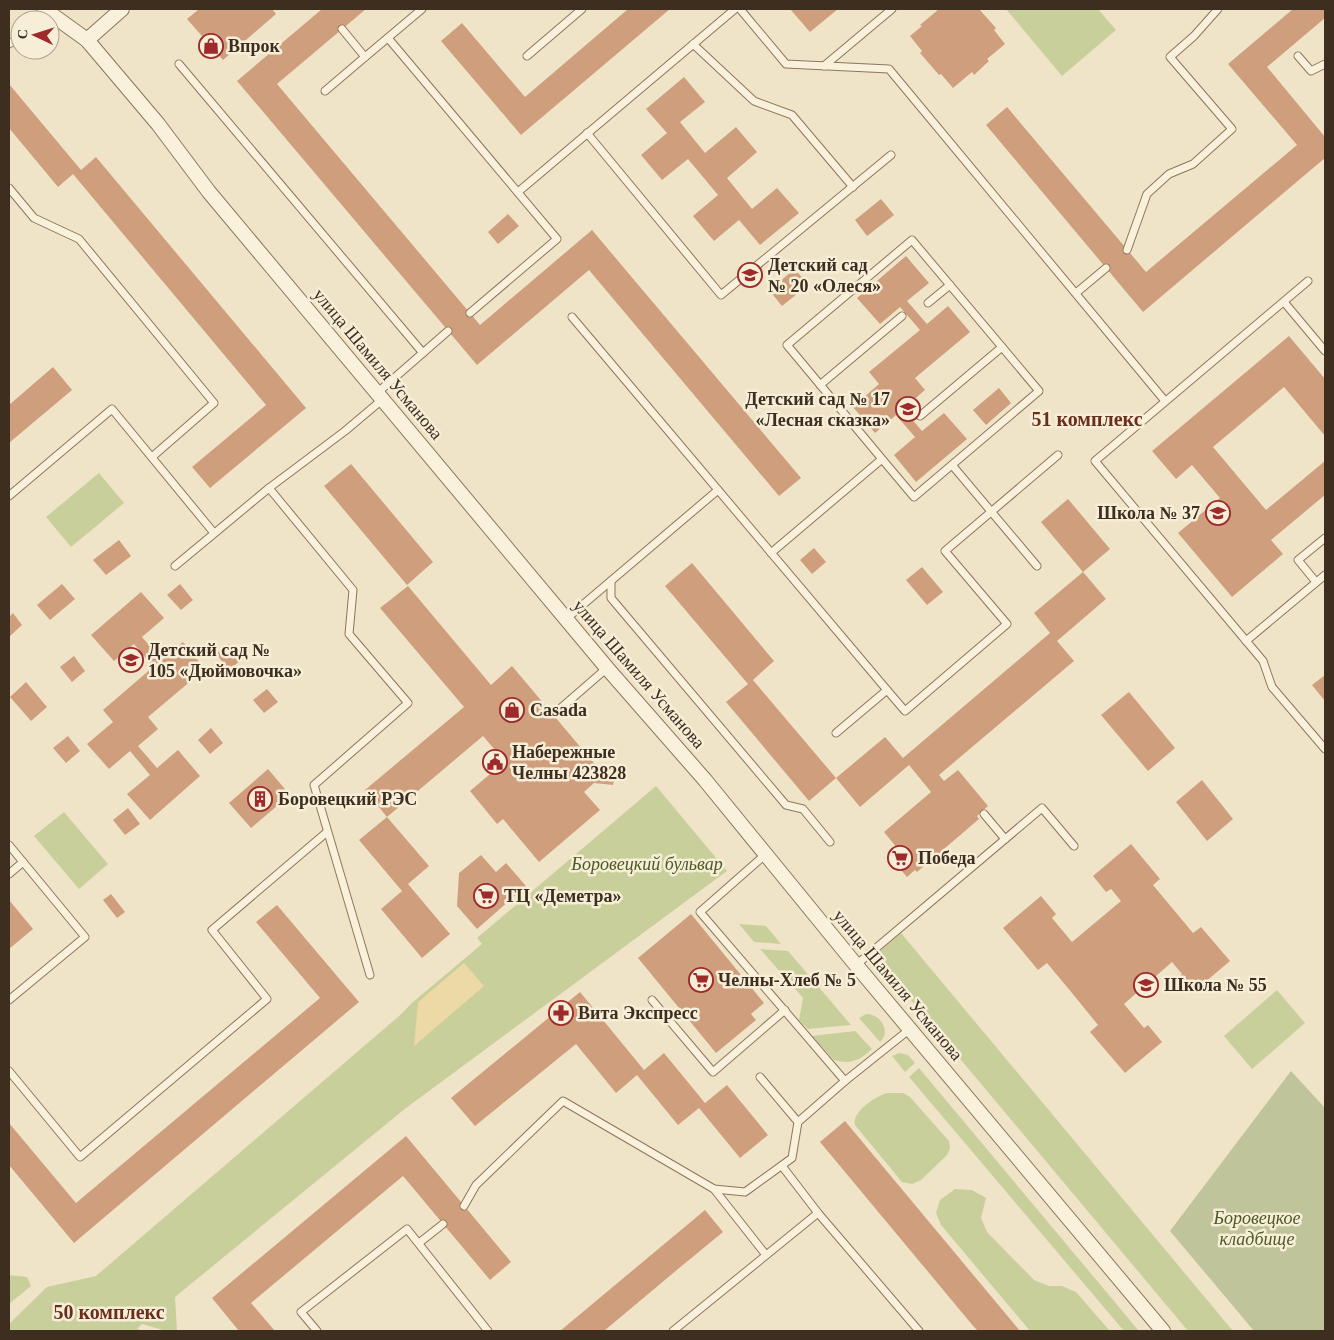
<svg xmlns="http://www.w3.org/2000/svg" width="1334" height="1340" font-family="'Times New Roman',serif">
<rect width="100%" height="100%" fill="#f0e4c8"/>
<g fill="#c9cf9b">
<polygon points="1006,9 1098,9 1116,30 1062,76"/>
<polygon points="99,473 124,503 71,547 46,517"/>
<polygon points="656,786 727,871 406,1108 175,1297 177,1331 166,1331 142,1324 137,1329 145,1331 9,1331 9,1324 47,1287 96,1276 399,1016 413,1002 482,944 477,938"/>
<polygon points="64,812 108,864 79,889 34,836"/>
<polygon points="739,924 766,926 781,944 754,942"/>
<polygon points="901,933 1233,1331 1188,1331 874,956"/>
<polygon points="760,949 788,951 851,1025 808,1029 799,1020 803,998"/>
<polygon points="1277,990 1305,1023 1252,1069 1224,1036"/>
<path d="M866,1014C880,1014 892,1031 880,1042L859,1018Z"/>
<path d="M855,1031L872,1049C860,1060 851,1065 834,1060L812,1036Z"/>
<polygon points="899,1053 908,1055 915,1063 905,1072 892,1056"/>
<polygon points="919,1068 1139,1331 1124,1331 909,1077"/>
<path d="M887,1093H903L910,1097L949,1141L950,1148L947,1155L921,1180L912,1184L902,1182L855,1125C851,1112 876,1096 887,1093Z"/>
<polygon points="955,1189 972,1190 986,1198 981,1218 987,1232 1034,1280 1049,1286 1062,1286 1076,1292 1110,1331 1030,1331 941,1225 936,1213 940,1200"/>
<polygon points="9,1275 27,1277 31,1286 9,1304"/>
</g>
<polygon fill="#ecd9a5" points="464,963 484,986 414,1046 418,1002"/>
<polygon fill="#bfc49a" points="1291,1071 1325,1108 1325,1331 1254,1331 1170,1231"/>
<g fill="#cf9f7d">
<polygon points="199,9 272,9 276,14 223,60 187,19"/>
<polygon points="322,9 366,9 277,84 480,325 592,230 801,478 779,496 589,270 477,365 237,81"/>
<polygon points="628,9 670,9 521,135 441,41 462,23 525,97"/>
<polygon points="790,9 838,9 810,32"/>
<polygon points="939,9 979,9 996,28 994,30 1005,44 987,59 989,61 974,75 972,72 953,88 941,74 939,75 920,53 922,51 910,36 922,26 920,25"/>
<polygon points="1293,9 1325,9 1325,18 1267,67 1325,137 1325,158 1143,312 986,125 1007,107 1146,272 1297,145 1228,64"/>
<polygon points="684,77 705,102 680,122 705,153 736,127 757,152 727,178 752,209 777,188 799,213 760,245 739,220 714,241 693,216 718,195 688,159 662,180 641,155 667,133 646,109"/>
<polygon points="9,84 81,170 96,157 306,408 210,488 192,467 266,405 73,174 58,187 9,128"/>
<polygon points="881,199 894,215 867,236 855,220"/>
<polygon points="508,214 519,226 498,244 488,232"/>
<polygon points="906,256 929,283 907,301 927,324 948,306 970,332 915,378 925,390 903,409 922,431 944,413 967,439 916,482 894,455 915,437 896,415 875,433 853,407 879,384 869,372 920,330 900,307 880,324 857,298"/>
<polygon points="795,269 808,285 782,306 769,290"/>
<polygon points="1289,336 1325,379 1325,436 1284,387 1213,447 1266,510 1325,461 1325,495 1271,540 1283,554 1232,597 1178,533 1220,498 1192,465 1176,479 1152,451"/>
<polygon points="53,367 72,390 9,443 9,405"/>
<polygon points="999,388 1011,403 986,425 973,410"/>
<polygon points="351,464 433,562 407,585 324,486"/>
<polygon points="1068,499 1110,549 1083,572 1041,522"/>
<polygon points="119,540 131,556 106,575 93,560"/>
<polygon points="814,548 826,562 812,574 800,560"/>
<polygon points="692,563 774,661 753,680 836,778 885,737 903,758 1050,633 1034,613 1083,572 1106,599 1057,641 1074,661 939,775 944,781 958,770 988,806 977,816 979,819 917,872 915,870 907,877 888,855 897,848 884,832 931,792 909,765 860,807 836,778 809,801 726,702 748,684 665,586"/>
<polygon points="922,567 943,592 927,605 906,580"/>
<polygon points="62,584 75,599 50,620 37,605"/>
<polygon points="180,584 193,600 181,610 167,595"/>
<polygon points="408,586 491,685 512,666 604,775 615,776 613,785 594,783 584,792 600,810 539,862 503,819 497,824 470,791 496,769 486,757 495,750 483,736 387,817 365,790 464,707 380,608"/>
<polygon points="141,592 164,618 142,637 162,660 183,642 205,669 148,717 158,729 138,746 157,768 178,750 200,776 150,820 127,794 150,775 130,751 109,769 87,744 113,722 103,710 153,667 134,644 114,661 91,635"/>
<polygon points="13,613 22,625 9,637 9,617"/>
<polygon points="229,644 241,660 229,670 216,654"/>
<polygon points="74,656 85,671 72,682 60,667"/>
<polygon points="1325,675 1325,701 1312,685"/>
<polygon points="26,682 47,707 31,721 10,697"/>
<polygon points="267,689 278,702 264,713 253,700"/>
<polygon points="1129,692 1175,748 1148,771 1101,715"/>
<polygon points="211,728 223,743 210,754 198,740"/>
<polygon points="68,736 80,751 66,763 53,748"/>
<polygon points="268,769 290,795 251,828 229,803"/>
<polygon points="1202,780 1233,819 1207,841 1176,802"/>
<polygon points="128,808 140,824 125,835 113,820"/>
<polygon points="387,817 429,866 408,884 450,934 422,958 381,909 402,891 359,840"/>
<polygon points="1131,844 1160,879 1153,885 1193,933 1201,927 1230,961 1191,994 1178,978 1182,974 1172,962 1124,1004 1144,1028 1148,1025 1162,1042 1125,1073 1090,1032 1098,1025 1072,993 1047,963 1038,970 1003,928 1041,896 1056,914 1052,918 1072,942 1121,901 1111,889 1106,892 1093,876"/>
<polygon points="481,855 496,872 506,863 526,886 477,929 457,906 459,873"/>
<polygon points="111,894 125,912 117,918 103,900"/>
<polygon points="9,900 33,929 9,949"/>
<polygon points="277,905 359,1002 74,1243 9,1165 9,1123 76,1203 320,998 256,922"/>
<polygon points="691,914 764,1003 751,1014 756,1020 716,1053 638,958"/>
<polygon points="580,992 644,1070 664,1053 705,1103 727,1085 768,1135 740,1158 699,1108 678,1125 637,1075 616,1093 576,1044 475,1126 451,1098"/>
<polygon points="845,1121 1020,1331 978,1331 974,1327 820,1142"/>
<polygon points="406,1136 511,1262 490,1280 403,1176 251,1303 275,1331 239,1331 212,1298"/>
<polygon points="705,1210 723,1232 678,1269 604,1331 560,1331"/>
</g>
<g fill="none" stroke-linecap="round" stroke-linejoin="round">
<defs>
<g id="lane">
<polyline points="740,9 786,64 889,69 1165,401"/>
<polyline points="39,20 47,12"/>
<polyline points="342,29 365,57 422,9"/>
<polyline points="388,38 557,239 470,313"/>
<polyline points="9,44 20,37"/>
<polyline points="693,44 754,101 792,115 853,187"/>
<polyline points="527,56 582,9"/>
<polyline points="1298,56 1311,71 1325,64"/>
<polyline points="179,64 423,353"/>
<polyline points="824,66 892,9"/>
<polyline points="325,91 365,57"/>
<polyline points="587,133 721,295 891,155"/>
<polyline points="9,188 34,218 79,239 214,403 152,457"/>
<polyline points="518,192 735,9"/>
<polyline points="1127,250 1147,194 1169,174 1193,164 1232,129 1170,57 1194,36 1218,9"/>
<polyline points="1308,281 1095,461 1263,661 1272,687 1325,749"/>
<polyline points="1076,293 1106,268"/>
<polyline points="1284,302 1325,351"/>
<polyline points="928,303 950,285"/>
<polyline points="572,317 887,690"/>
<polyline points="820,385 902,316"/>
<polyline points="377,393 448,331"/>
<polyline points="920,416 1002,347"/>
<polyline points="952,465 1037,566"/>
<polyline points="9,496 112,409 214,533"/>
<polyline points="771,553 882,459 914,497 1039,391 912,240 787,345 882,459"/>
<polyline points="175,566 269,488"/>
<polyline points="611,581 611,598 786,805 803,809 830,842"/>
<polyline points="1316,582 1298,560 1325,538"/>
<polyline points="566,619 718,490"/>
<polyline points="1246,641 1325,575"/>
<polyline points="554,714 607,668"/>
<polyline points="836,733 887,690 905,711 1007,624 945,551 1058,455"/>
<polyline points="984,814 1005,839"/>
<polyline points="9,845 85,937 9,1000"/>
<polyline points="766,854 700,912 845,1081"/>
<polyline points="9,874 23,862"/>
<polyline points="856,965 1042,808 1074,846"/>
<polyline points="370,975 314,785 408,703 349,634 353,590 269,488 345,431 383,399"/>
<polyline points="652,1000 713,1072 785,1010"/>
<polyline points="9,1071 80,1157 267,999 212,930 327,832"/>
<polyline points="760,1077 798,1122"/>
<polyline points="782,1166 818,1213 919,1331"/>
<polyline points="714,1189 766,1255"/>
<polyline points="464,1206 476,1185 563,1101 714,1189 745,1192 792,1158 798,1122 845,1081 910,1029"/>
<polyline points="419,1243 443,1224"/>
<polyline points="317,1331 301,1312 407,1229 488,1331"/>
<polyline points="673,1331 818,1213"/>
</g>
<g id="street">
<polyline points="44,9 87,40 158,124 209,192 607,668 705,780 856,965 1163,1331"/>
<polyline points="87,40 122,9"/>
</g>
</defs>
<use href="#lane" stroke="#8d765c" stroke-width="9"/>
<use href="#street" stroke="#8d765c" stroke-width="16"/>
<use href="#lane" stroke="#faf1dc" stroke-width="7"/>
<use href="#street" stroke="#faf1dc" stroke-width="14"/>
</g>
<defs>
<symbol id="shop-ring" viewBox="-11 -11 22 22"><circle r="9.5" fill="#f7eed8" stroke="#9e2a2b" stroke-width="1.5"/><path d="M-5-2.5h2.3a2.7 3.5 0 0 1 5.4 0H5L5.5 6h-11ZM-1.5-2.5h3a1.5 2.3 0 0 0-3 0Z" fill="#9e2a2b"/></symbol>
<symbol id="school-ring" viewBox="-11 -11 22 22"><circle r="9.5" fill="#f7eed8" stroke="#9e2a2b" stroke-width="1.5"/><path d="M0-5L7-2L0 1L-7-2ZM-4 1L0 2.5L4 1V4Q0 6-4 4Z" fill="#9e2a2b"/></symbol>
<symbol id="civic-ring" viewBox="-11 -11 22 22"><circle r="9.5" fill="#f7eed8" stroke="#9e2a2b" stroke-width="1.5"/><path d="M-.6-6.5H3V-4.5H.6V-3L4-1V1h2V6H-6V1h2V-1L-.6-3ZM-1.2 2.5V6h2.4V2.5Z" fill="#9e2a2b"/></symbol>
<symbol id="building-ring" viewBox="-11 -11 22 22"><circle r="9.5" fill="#f7eed8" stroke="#9e2a2b" stroke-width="1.5"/><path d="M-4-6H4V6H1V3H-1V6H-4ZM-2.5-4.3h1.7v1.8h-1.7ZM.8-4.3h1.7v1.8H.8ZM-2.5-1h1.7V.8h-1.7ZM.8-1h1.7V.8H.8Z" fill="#9e2a2b"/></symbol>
<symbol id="supermarket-ring" viewBox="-11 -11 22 22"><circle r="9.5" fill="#f7eed8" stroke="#9e2a2b" stroke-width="1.5"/><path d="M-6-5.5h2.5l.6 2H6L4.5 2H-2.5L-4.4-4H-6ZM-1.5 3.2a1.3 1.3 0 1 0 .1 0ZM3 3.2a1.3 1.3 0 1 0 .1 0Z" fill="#9e2a2b"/></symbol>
<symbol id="pharmacy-ring" viewBox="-11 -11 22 22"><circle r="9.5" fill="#f7eed8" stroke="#9e2a2b" stroke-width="1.5"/><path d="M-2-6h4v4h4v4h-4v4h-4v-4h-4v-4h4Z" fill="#9e2a2b"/></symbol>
</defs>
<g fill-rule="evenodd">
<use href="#shop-ring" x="197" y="32" width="28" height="28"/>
<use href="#school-ring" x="736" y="261" width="28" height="28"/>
<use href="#school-ring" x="894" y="395" width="28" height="28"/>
<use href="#school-ring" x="1204" y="499" width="28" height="28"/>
<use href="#school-ring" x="117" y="646" width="28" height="28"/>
<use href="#shop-ring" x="498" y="696" width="28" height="28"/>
<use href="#civic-ring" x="481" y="748" width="28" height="28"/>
<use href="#building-ring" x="246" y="785" width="28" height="28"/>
<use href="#supermarket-ring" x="886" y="844" width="28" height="28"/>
<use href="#supermarket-ring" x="472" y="882" width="28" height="28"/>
<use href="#supermarket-ring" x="687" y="966" width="28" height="28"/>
<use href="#school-ring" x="1132" y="971" width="28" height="28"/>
<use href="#pharmacy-ring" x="547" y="999" width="28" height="28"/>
</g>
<g text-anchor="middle" stroke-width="5" stroke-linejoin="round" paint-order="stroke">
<g font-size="18" font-weight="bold" fill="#3d2e20" stroke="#f7eed8" text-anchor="start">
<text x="228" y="52">Впрок</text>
<text x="768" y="271">Детский сад<tspan x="768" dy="21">№ 20 «Олеся»</tspan></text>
<text x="890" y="405" text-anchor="end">Детский сад № 17<tspan x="890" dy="21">«Лесная сказка»</tspan></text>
<text x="1200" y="519" text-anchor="end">Школа № 37</text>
<text x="148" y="656">Детский сад №<tspan x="148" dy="21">105 «Дюймовочка»</tspan></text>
<text x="530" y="716">Casada</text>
<text x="512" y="758">Набережные<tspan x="512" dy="21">Челны 423828</tspan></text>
<text x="278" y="805">Боровецкий РЭС</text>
<text x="918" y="864">Победа</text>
<text x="504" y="902">ТЦ «Деметра»</text>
<text x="718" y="986">Челны-Хлеб № 5</text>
<text x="1164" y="991">Школа № 55</text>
<text x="578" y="1019">Вита Экспресс</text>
</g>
<g font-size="18" fill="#3d2e20" stroke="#f7eed8">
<text transform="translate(378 364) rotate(50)" y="6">улица Шамиля Усманова</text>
<text transform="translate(639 674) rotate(49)" y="6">улица Шамиля Усманова</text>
<text transform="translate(898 985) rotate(50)" y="6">улица Шамиля Усманова</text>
</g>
<g font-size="18" font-style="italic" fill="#4d5a26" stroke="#f7eed8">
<text x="647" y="870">Боровецкий бульвар</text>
<text x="1257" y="1224">Боровецкое<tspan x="1257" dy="21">кладбище</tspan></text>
</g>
<g font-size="20" font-weight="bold" fill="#6b2e1e" stroke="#f7eed8">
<text x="1087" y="426">51 комплекс</text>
<text x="109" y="1319">50 комплекс</text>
</g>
</g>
<rect width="1334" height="1340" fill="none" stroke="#3d2e20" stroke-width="20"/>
<g transform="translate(35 35) rotate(274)"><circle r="24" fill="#f7eed8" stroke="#ada18e"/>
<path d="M0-4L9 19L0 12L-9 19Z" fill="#9e2a2b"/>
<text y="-8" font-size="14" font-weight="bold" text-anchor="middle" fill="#3d2e20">С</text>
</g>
</svg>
